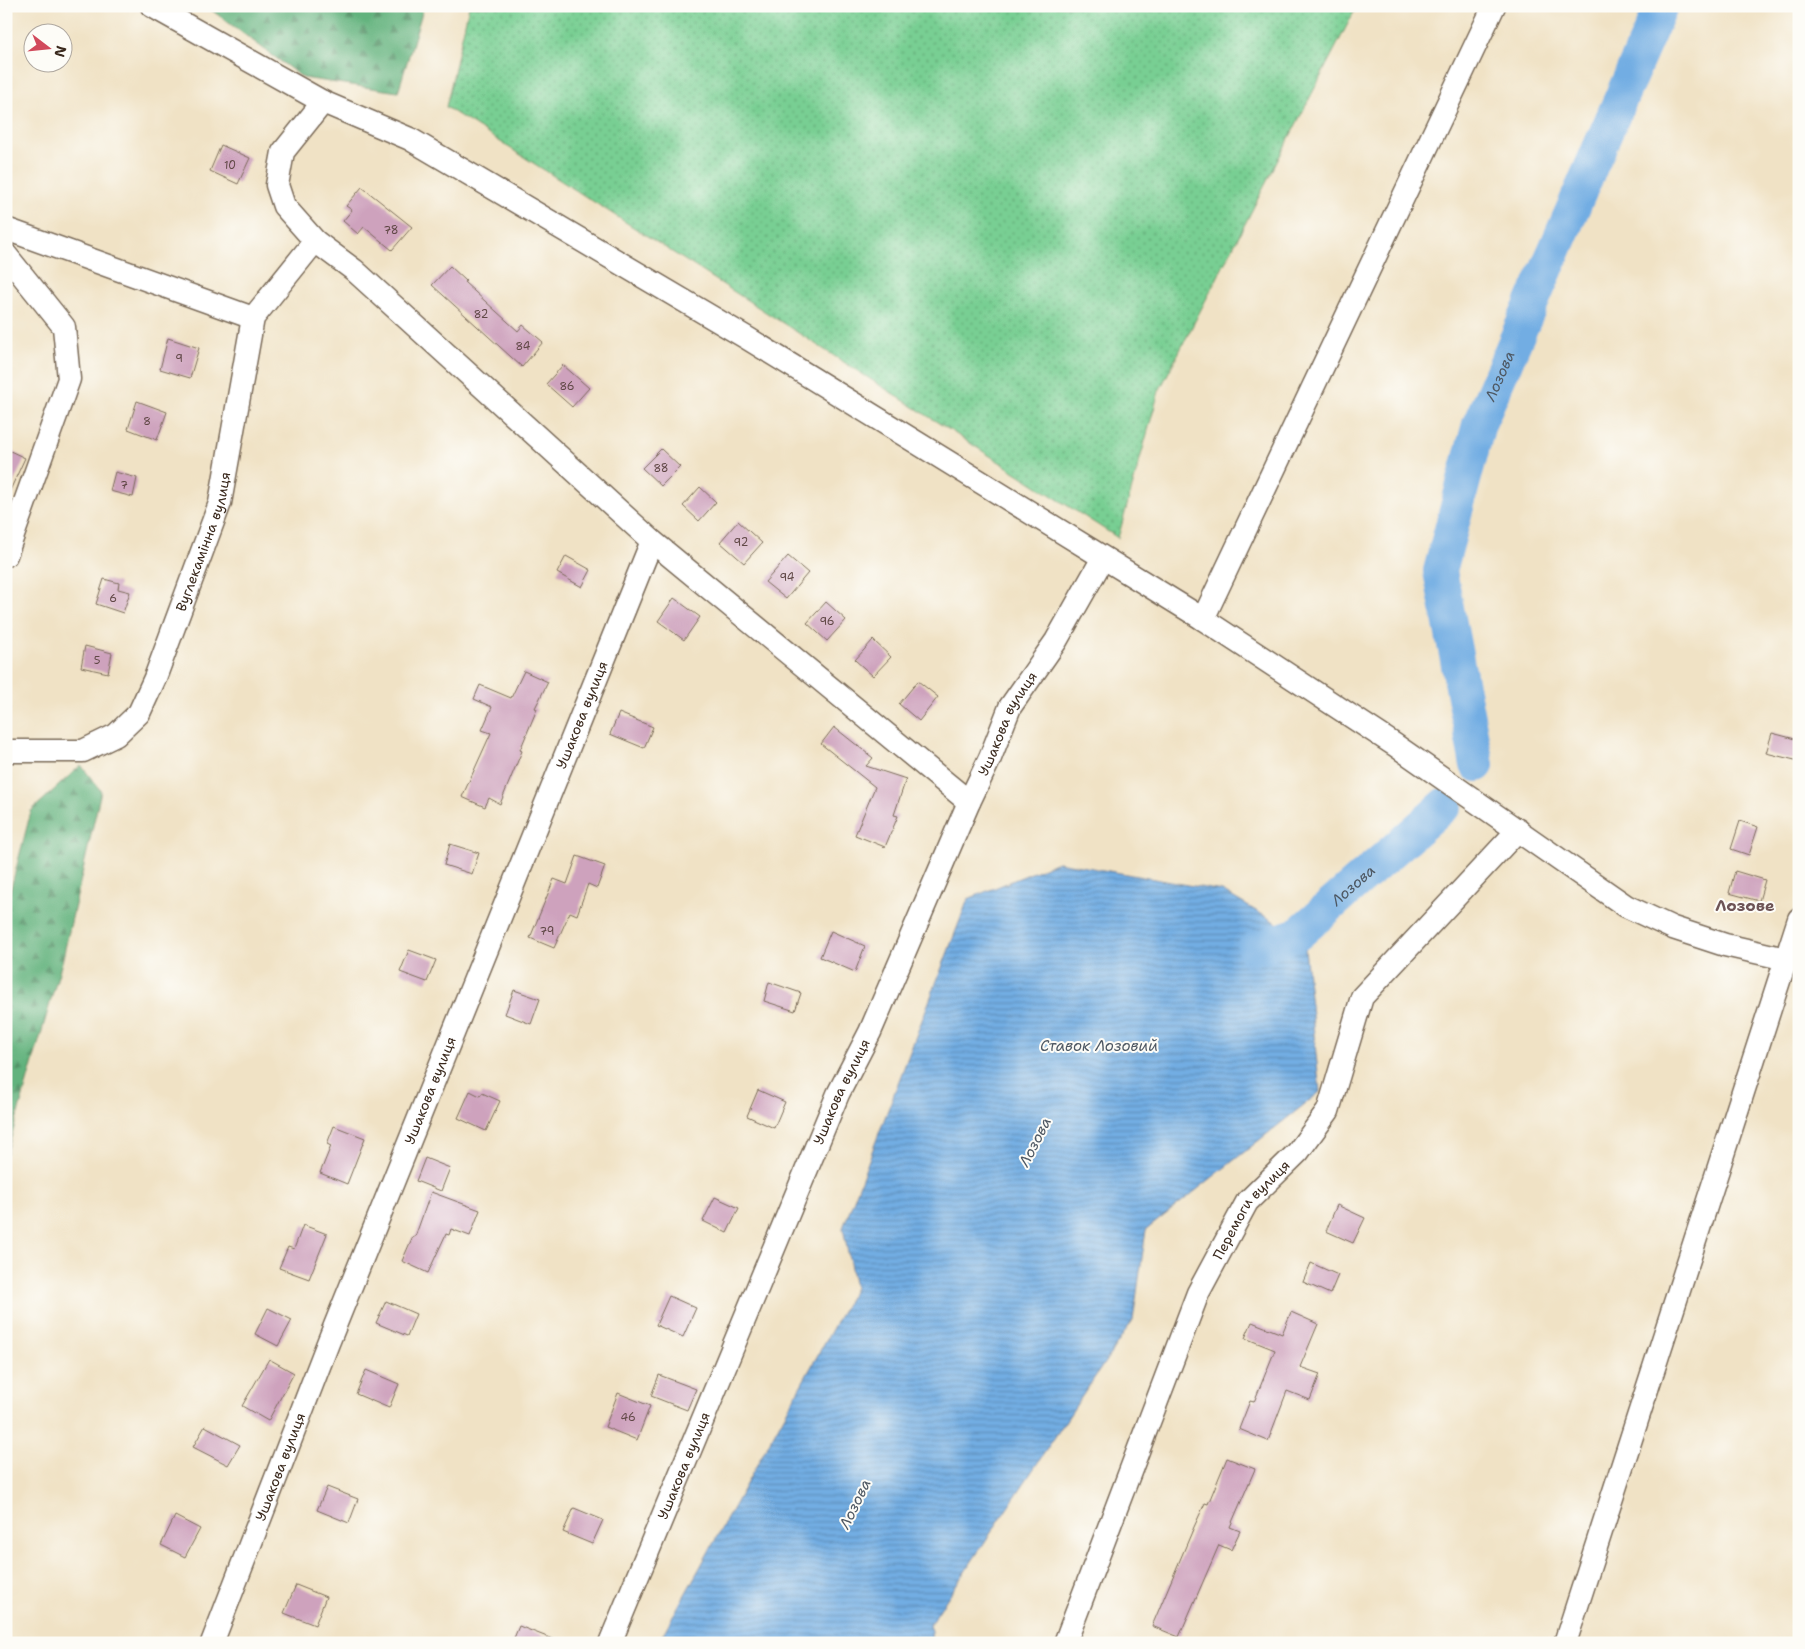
<svg xmlns="http://www.w3.org/2000/svg" width="1805" height="1649" font-family="'Shantell Sans',sans-serif">
<defs>
<pattern id="green-dots" width="8" height="8" patternUnits="userSpaceOnUse" patternTransform="scale(1.25)"><rect width="8" height="8" fill="#78cf93"/><path d="M2 2h.1M6 6h.1" fill="none" stroke="#64a877" stroke-width="1.8" stroke-linecap="round"/></pattern>
<pattern id="forest-firs" width="22" height="20" patternUnits="userSpaceOnUse" patternTransform="scale(1.25)"><rect width="22" height="20" fill="#62b27d"/><path d="M5 1l3.5 6h-7zM16 11l3.5 6h-7z" fill="#529166"/></pattern>
<pattern id="water-rules" width="6" height="5" patternUnits="userSpaceOnUse" patternTransform="scale(1.25)"><rect width="6" height="5" fill="#72ade3"/><path d="M0 2.5h6" fill="none" stroke="#5f8db7"/></pattern>
</defs>
<rect width="100%" height="100%" fill="#fdfcf7"/>
<filter id="ink" filterUnits="userSpaceOnUse"><feTurbulence type="fractalNoise" baseFrequency=".02" numOctaves="2"/><feDisplacementMap in="SourceGraphic" scale="10" xChannelSelector="R" yChannelSelector="G"/><feConvolveMatrix kernelMatrix="1 2 1 2 8 2 1 2 1" color-interpolation-filters="sRGB"/></filter>
<filter id="wash" filterUnits="userSpaceOnUse"><feTurbulence type="fractalNoise" baseFrequency=".0096" numOctaves="4" result="noise"/><feDisplacementMap in="SourceGraphic" scale="20" xChannelSelector="R" yChannelSelector="G"/><feGaussianBlur stdDeviation="1.12" result="paint"/><feColorMatrix in="noise" values="0 0 0 0 0 0 0 0 0 0 0 0 0 0 0 0 0 1.4 0 .05"/><feComposite in="paint" operator="in"/></filter>
<g filter="url(#wash)">
<rect width="100%" height="100%" fill="#f0e2c5"/>
<polygon fill="url(#green-dots)" stroke="#5a7c58" points="469,6 1357,6 1159,391 1118,538 446,107"/>
<g fill="url(#forest-firs)" stroke="#4e6e4e">
<polygon points="206,6 424,6 398,92 303,78"/>
<polygon points="81,765 101,791 62,962 6,1155 6,907 31,811"/>
</g>
<polygon fill="url(#water-rules)" stroke="#566c80" points="1058,862 1222,891 1304,939 1320,1092 1146,1230 1133,1320 930,1624 932,1643 658,1643 855,1288 843,1228 968,899"/>
<g fill="none" stroke-linecap="round" stroke-linejoin="round">
<g stroke="#72ade3" stroke-width="34">
<path id="s1" d="M1477,765L1440,571L1479,424L1661,6"/>
<path id="s2" d="M1254,949L1298,934L1446,804"/>
</g>
</g>
<g id="blocks">
<g fill="#cea2bd">
<polygon points="221,145 250,158 238,184 210,171"/>
<polygon points="362,187 412,227 392,250 364,227 358,234 343,221 352,210 346,206"/>
<polygon points="450,266 466,281 464,282 518,331 523,325 543,342 522,367 432,285"/>
<polygon points="168,338 199,348 190,378 160,369"/>
<polygon points="563,365 589,388 572,407 546,384"/>
<polygon points="137,401 167,412 157,440 128,429"/>
<polygon points="6,449 25,458 6,499"/>
<polygon points="661,449 680,467 661,486 642,468"/>
<polygon points="115,472 137,478 133,497 110,491"/>
<polygon points="700,487 716,502 699,521 683,506"/>
<polygon points="738,521 762,543 744,563 720,542"/>
<polygon points="566,556 591,570 582,587 557,573"/>
<polygon points="788,556 808,573 786,599 765,582"/>
<polygon points="104,579 119,583 118,589 130,592 123,613 96,604"/>
<polygon points="674,598 700,617 684,640 658,621"/>
<polygon points="826,602 846,620 827,641 807,623"/>
<polygon points="873,640 891,657 873,676 855,660"/>
<polygon points="85,646 112,653 108,673 81,667"/>
<polygon points="524,671 548,682 535,708 537,709 520,750 522,751 500,804 489,798 485,807 462,797 491,733 482,730 492,707 474,699 480,685 511,698"/>
<polygon points="918,681 938,697 919,721 899,704"/>
<polygon points="619,713 653,727 644,748 610,734"/>
<polygon points="834,727 873,758 866,766 906,779 894,815 898,816 885,847 855,835 875,787 821,744"/>
<polygon points="1772,733 1799,740 1799,761 1766,753"/>
<polygon points="1740,821 1758,827 1749,855 1731,849"/>
<polygon points="450,844 479,853 472,874 444,865"/>
<polygon points="577,856 605,866 597,888 588,884 577,915 570,912 554,948 530,938 554,879 567,884"/>
<polygon points="1735,871 1765,880 1759,901 1729,893"/>
<polygon points="831,931 865,946 855,972 820,957"/>
<polygon points="409,950 436,960 427,982 400,972"/>
<polygon points="769,982 801,993 795,1011 764,1001"/>
<polygon points="514,990 540,999 531,1024 505,1014"/>
<polygon points="758,1090 785,1102 774,1128 747,1116"/>
<polygon points="470,1091 480,1096 482,1093 500,1101 486,1131 458,1118"/>
<polygon points="334,1126 365,1138 347,1184 320,1173 331,1146 327,1144"/>
<polygon points="425,1158 450,1168 441,1191 416,1181"/>
<polygon points="431,1192 480,1210 470,1236 451,1229 449,1235 446,1234 428,1273 402,1261 413,1236 415,1237"/>
<polygon points="715,1197 739,1208 727,1233 703,1221"/>
<polygon points="1337,1205 1365,1218 1353,1243 1326,1231"/>
<polygon points="303,1225 327,1234 309,1279 279,1268 288,1247 294,1249"/>
<polygon points="1311,1263 1338,1275 1330,1294 1303,1282"/>
<polygon points="669,1296 696,1308 683,1337 656,1325"/>
<polygon points="386,1301 416,1314 407,1336 376,1323"/>
<polygon points="268,1308 292,1320 278,1346 255,1334"/>
<polygon points="1291,1312 1318,1324 1300,1367 1320,1374 1310,1400 1287,1391 1268,1441 1239,1429 1250,1401 1254,1402 1275,1350 1245,1338 1252,1322 1282,1334"/>
<polygon points="269,1359 294,1373 268,1421 242,1406"/>
<polygon points="366,1370 399,1384 389,1408 356,1394"/>
<polygon points="659,1375 696,1389 687,1410 651,1396"/>
<polygon points="618,1393 650,1406 637,1440 605,1427"/>
<polygon points="205,1426 240,1445 228,1465 193,1447"/>
<polygon points="1227,1458 1255,1469 1230,1527 1240,1531 1231,1550 1219,1545 1179,1637 1152,1626 1194,1527 1205,1503 1208,1504"/>
<polygon points="327,1487 358,1499 349,1523 317,1510"/>
<polygon points="574,1508 603,1520 592,1544 563,1532"/>
<polygon points="175,1516 200,1529 185,1557 161,1545"/>
<polygon points="296,1585 326,1597 315,1625 284,1613"/>
<polygon points="519,1626 560,1642 560,1643 512,1643"/>
</g>
</g>
</g>
<g filter="url(#ink)">
<use href="#blocks" fill-opacity="0" stroke="#7a6a58" stroke-width="1"/>
<g fill="none" stroke-linecap="round" stroke-linejoin="round">
<defs>
<g id="minor">
<polyline points="152,6 323,102 410,139 747,338 1203,619 1395,745 1626,906 1673,928 1725,945 1799,962"/>
<polyline points="323,102 283,152 277,185 284,206 315,241 354,270 652,541 969,802"/>
<polyline points="6,229 253,318"/>
<polyline points="6,255 64,327 69,379 6,555"/>
<polyline points="1203,619 1494,6"/>
<path id="s3" d="M6,751H83L116,735L139,713L155,678L220,503L253,318L315,241"/>
<path id="s4" d="M212,1643L328,1343L652,541"/>
<path id="s5" d="M610,1643L838,1094L870,1032L969,802L990,758L1010,707L1056,641L1103,558"/>
<path id="s6" d="M1065,1643L1198,1293L1247,1202L1298,1152L1328,1111L1362,997L1518,830"/>
<polyline points="1565,1643 1799,919"/>
</g>
</defs>
<use href="#minor" stroke="#7a6a58" stroke-width="25"/>
<use href="#minor" stroke="#fff" stroke-width="22"/>
</g>
</g>
<g text-anchor="middle" stroke-width="4" stroke-linejoin="round" paint-order="stroke">
<g font-size="11" fill="#604846">
<text x="230" y="169">10</text>
<text x="391" y="234">78</text>
<text x="481" y="318">82</text>
<text x="523" y="350">84</text>
<text x="179" y="362">9</text>
<text x="567" y="390">86</text>
<text x="147" y="425">8</text>
<text x="661" y="472">88</text>
<text x="124" y="489">7</text>
<text x="741" y="546">92</text>
<text x="787" y="581">94</text>
<text x="113" y="602">6</text>
<text x="827" y="625">96</text>
<text x="97" y="664">5</text>
<text x="547" y="935">79</text>
<text x="628" y="1421">46</text>
</g>
<g font-size="14" fill="#3b2a1e" stroke="#fdfcf7">
<text dy="5" stroke="none"><textPath href="#s3" startOffset="329">Вуглекамінна вулиця</textPath></text>
<text dy="5" stroke="none"><textPath href="#s4" startOffset="999">Ушакова вулиця</textPath></text>
<text dy="5" stroke="none"><textPath href="#s5" startOffset="1002">Ушакова вулиця</textPath></text>
<text dy="5" stroke="none"><textPath href="#s4" startOffset="594">Ушакова вулиця</textPath></text>
<text dy="5" stroke="none"><textPath href="#s5" startOffset="598">Ушакова вулиця</textPath></text>
<text dy="5" stroke="none"><textPath href="#s6" startOffset="474">Перемоги вулиця</textPath></text>
<text dy="5" stroke="none"><textPath href="#s5" startOffset="192">Ушакова вулиця</textPath></text>
<text dy="5" stroke="none"><textPath href="#s4" startOffset="189">Ушакова вулиця</textPath></text>
</g>
<g font-size="15" font-style="italic" fill="#4e5863" stroke="#fdfcf7">
<text dy="5" stroke="none"><textPath href="#s1" startOffset="402">Лозова</textPath></text>
<text dy="5" stroke="none"><textPath href="#s2" startOffset="120">Лозова</textPath></text>
<text x="1099" y="1051">Ставок Лозовий</text>
<text transform="translate(1035 1142) rotate(-63)" y="5">Лозова</text>
<text transform="translate(855 1504) rotate(-64)" y="5">Лозова</text>
</g>
<g font-size="16" font-weight="bold" fill="#6e5456" stroke="#fdfcf7">
<text x="1745" y="911">Лозове</text>
</g>
</g>
<rect width="1805" height="1649" fill="none" stroke="#fdfcf7" stroke-width="25"/>
<g transform="translate(48 48) rotate(106)"><circle r="24" fill="#fdfcf7" stroke="#afa8a0"/>
<path d="M0-4L9 19L0 12L-9 19Z" fill="#d1495b"/>
<text y="-8" font-size="14" font-weight="bold" text-anchor="middle" fill="#3b2a1e">N</text>
</g>
</svg>
